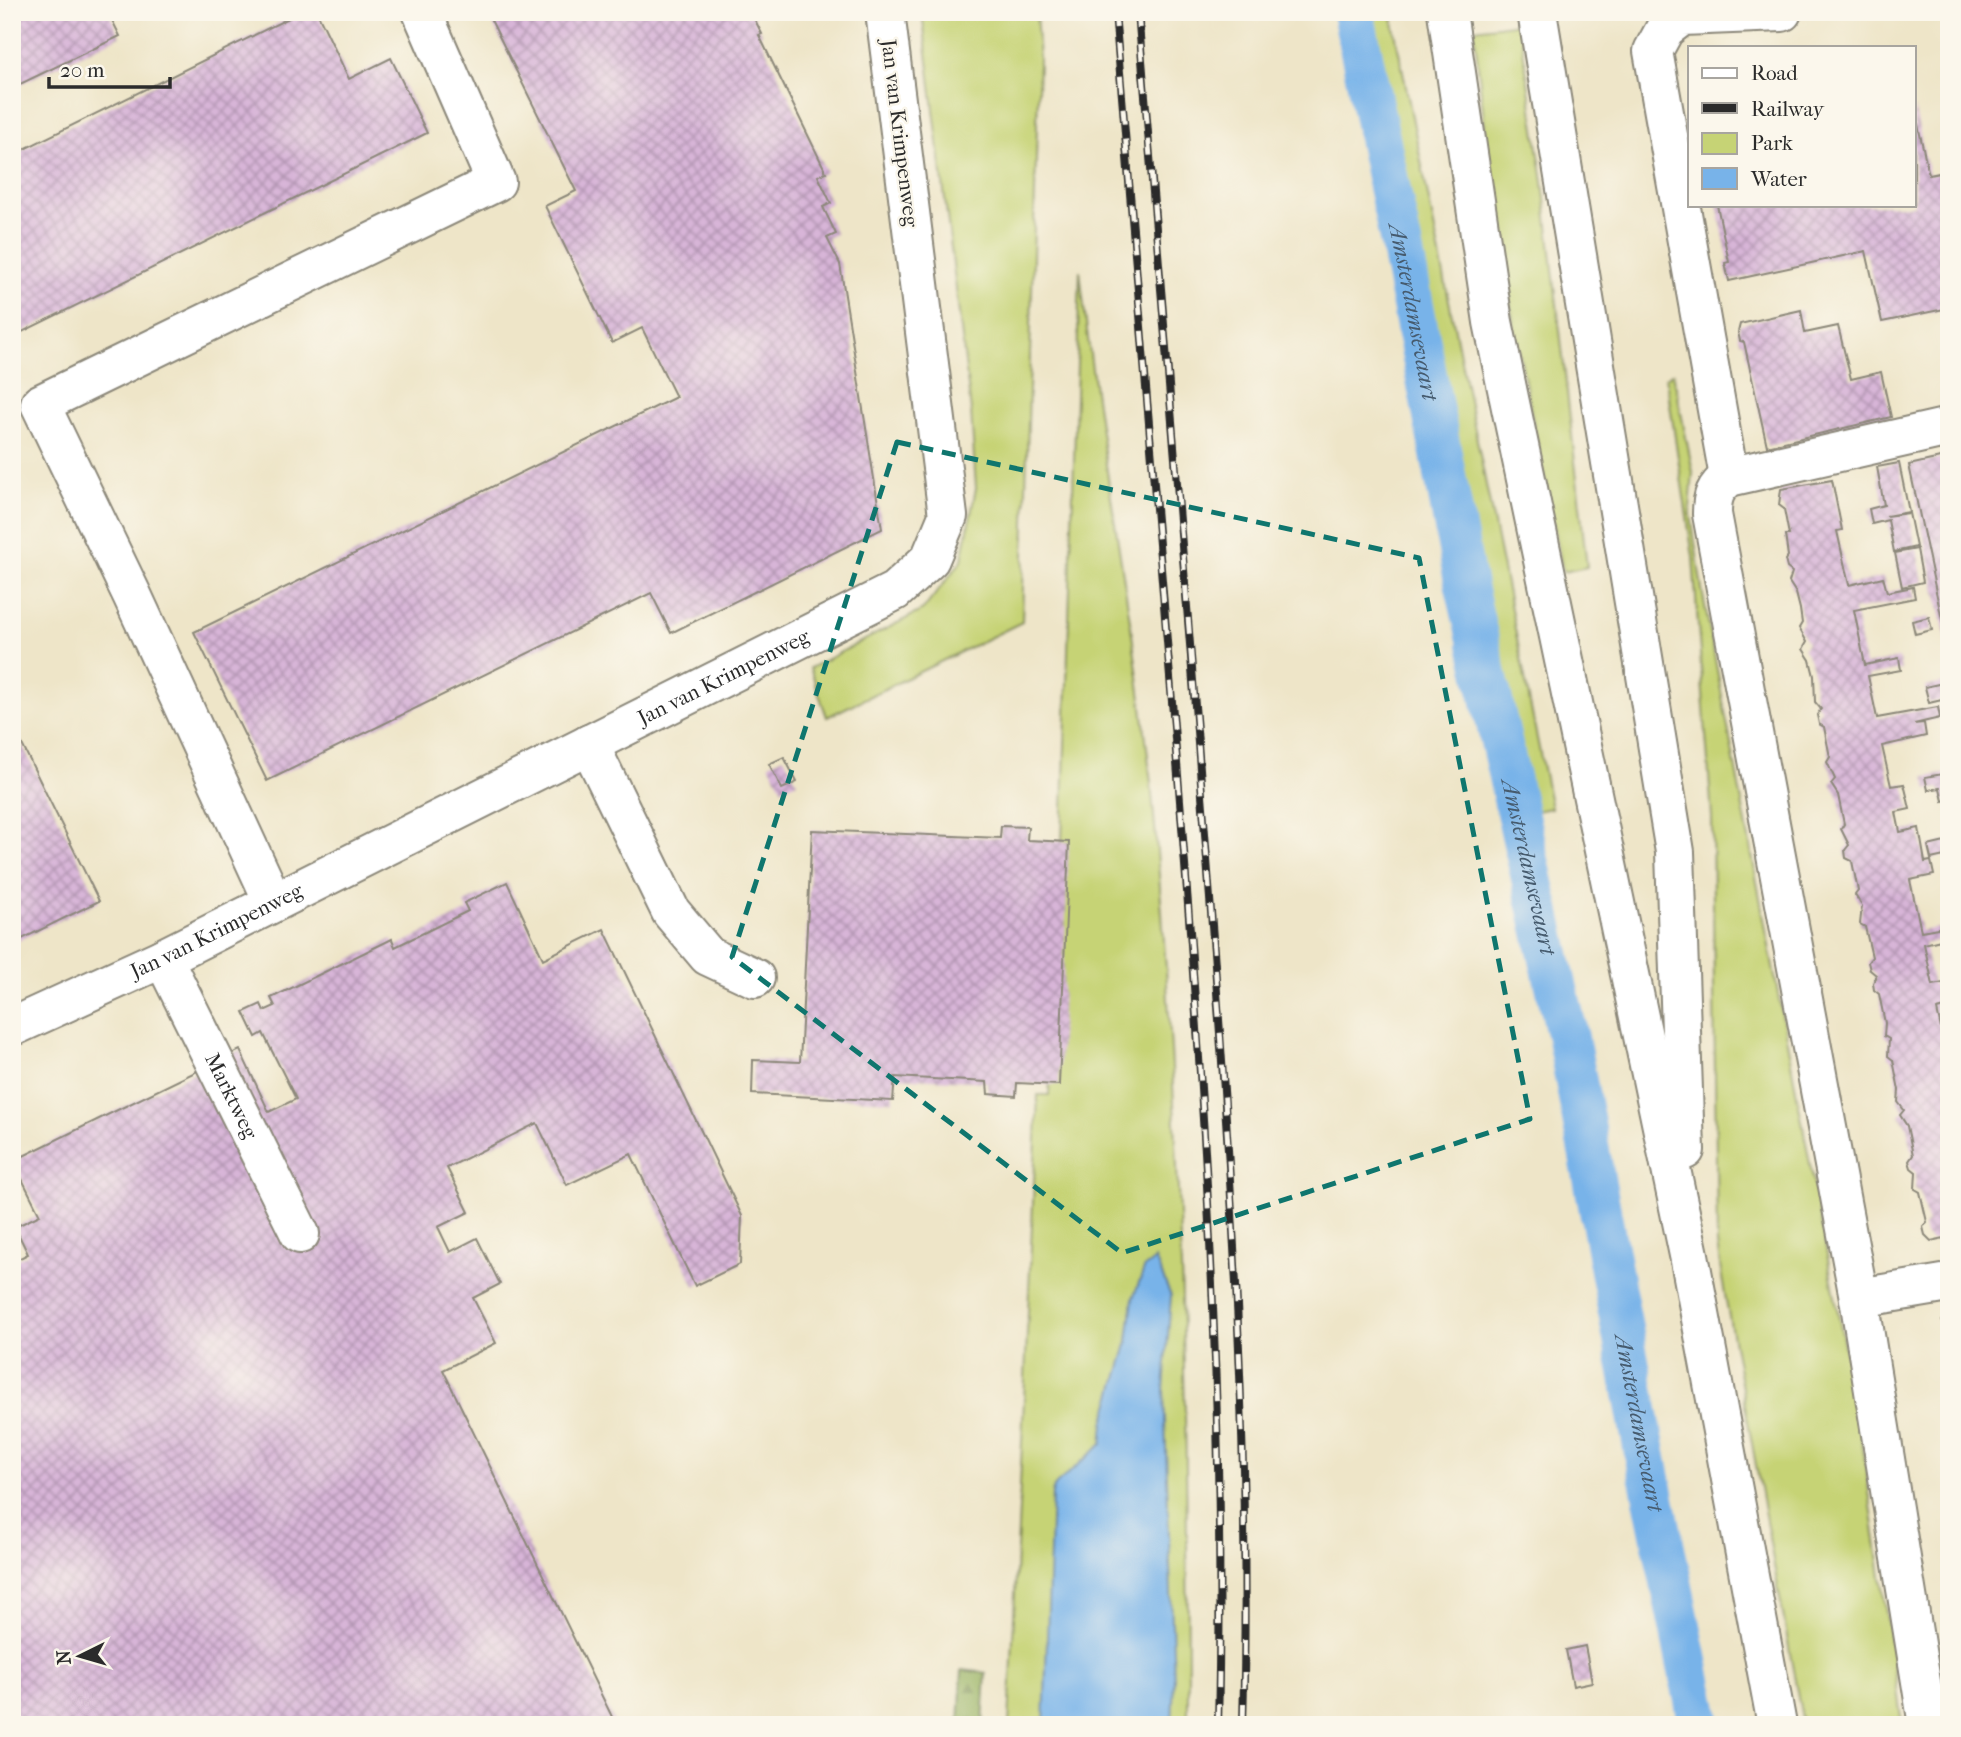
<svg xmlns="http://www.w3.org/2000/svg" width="1961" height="1737" font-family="'IM FELL French Canon',serif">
<defs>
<pattern id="forest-firs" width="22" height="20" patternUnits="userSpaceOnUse" patternTransform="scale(1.75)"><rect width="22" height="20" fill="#9cb566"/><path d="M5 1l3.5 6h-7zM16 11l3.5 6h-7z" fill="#7f9354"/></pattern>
<pattern id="building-cross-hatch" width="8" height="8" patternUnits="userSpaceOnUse" patternTransform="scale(1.75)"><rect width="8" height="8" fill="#d8b5d8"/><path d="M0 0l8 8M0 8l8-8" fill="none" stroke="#af93af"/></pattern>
</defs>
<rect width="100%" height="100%" fill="#fbf7ec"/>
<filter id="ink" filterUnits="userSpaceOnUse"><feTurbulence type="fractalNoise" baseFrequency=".0143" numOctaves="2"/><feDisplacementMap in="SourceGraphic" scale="14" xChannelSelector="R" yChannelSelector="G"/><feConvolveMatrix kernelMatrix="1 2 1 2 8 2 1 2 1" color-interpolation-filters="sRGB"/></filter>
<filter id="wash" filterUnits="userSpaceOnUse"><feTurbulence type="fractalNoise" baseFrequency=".00686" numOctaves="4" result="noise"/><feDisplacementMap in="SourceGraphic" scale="28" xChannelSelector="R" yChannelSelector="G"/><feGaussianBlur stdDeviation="1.57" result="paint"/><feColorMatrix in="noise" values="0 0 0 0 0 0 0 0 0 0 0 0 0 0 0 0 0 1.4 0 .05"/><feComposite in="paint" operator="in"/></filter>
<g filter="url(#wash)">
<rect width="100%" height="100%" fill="#eee5c8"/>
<g fill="#c6d375" stroke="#787f50" stroke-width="2">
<polygon points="922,12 1036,12 1039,59 1022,622 827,717 810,668 923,610 962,560 976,488 971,411"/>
<polygon points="1350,12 1391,12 1551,808 1513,816"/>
<polygon points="1519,23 1543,182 1587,567 1563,572 1513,321 1492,191 1474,29"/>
<path d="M1080,270C1099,453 1138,633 1154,816C1181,1118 1188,1422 1188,1725H1009L1038,1095H1049L1062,842Z"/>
<polygon points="1673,373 1693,472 1690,509 1702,590 1861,1435 1902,1725 1803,1725 1722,1278 1717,1244 1712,817 1693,557 1666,378"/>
</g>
<polygon fill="url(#forest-firs)" stroke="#647048" stroke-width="2" points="962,1670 986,1673 983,1725 959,1725"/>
<polygon fill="#78b3e9" stroke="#526f8a" stroke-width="2" points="1155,1259 1171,1296 1164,1390 1174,1680 1172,1725 1044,1725 1052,1492 1056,1484 1102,1444 1104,1423 1128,1341 1133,1298 1145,1267"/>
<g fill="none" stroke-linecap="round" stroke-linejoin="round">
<path stroke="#78b3e9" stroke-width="42" id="s1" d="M1353,12L1405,263L1466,586L1568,1038L1648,1469L1700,1725"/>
</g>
<g id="blocks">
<g fill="url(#building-cross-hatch)">
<polygon points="12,12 108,12 120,36 12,88"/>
<polygon points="301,12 317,12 349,79 391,58 427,133 12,337 12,155"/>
<polygon points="487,12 751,12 762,34 759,35 826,172 818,176 831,203 823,207 836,234 827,238 840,264 882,529 671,633 651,593 267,781 194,632 676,397 642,328 612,343 545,206 576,191"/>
<polygon points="1914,107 1929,175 1949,171 1949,308 1882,322 1866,251 1729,281 1725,263 1729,262 1717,205 1914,205"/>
<polygon points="1801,310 1805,333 1838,326 1851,379 1881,372 1891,417 1767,446 1744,342 1740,341 1738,332 1740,324"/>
<polygon points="1949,456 1949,647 1948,648 1909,465"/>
<polygon points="1899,463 1909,512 1886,516 1909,513 1916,547 1894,552 1888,520 1872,524 1869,509 1884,505 1877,467"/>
<polygon points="1832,480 1842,530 1837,531 1849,585 1883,577 1887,592 1913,587 1915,598 1854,610 1865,665 1899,658 1901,670 1868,676 1877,718 1938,707 1940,718 1914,724 1924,723 1926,736 1882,746 1891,786 1904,784 1907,796 1910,809 1896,812 1900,832 1919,828 1925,862 1931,861 1934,875 1910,880 1921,931 1949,926 1949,938 1924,944 1933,985 1949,982 1949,1007 1937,1010 1949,1066 1949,1237 1931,1241 1925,1235 1923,1227 1927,1222 1920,1192 1915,1189 1916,1172 1911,1168 1909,1161 1913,1155 1907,1126 1900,1115 1904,1110 1898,1102 1899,1090 1893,1060 1888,1056 1889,1039 1884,1036 1885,1023 1879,994 1874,990 1873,983 1876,975 1870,970 1868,962 1872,957 1865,927 1860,924 1862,906 1855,895 1858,891 1852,861 1846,858 1845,850 1849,845 1841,829 1844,824 1838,795 1831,784 1835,779 1827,762 1830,757 1824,727 1819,724 1817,715 1821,709 1815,702 1814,676 1810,660 1803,649 1807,642 1799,628 1802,623 1800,609 1796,593 1789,582 1792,572 1787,568 1785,560 1788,556 1785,535 1789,535 1784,509 1779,505 1781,489"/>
<polygon points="1917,549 1923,582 1902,587 1895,553"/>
<polygon points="1929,617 1932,630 1915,634 1912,621"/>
<polygon points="1943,683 1946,699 1929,703 1925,687"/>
<polygon points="12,724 99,901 12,944"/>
<polygon points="784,757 797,782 782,789 769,764"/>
<polygon points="1949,773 1949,800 1943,801 1940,788 1928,790 1925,777"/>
<polygon points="1001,826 1028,827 1027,840 1069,842 1059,1085 1017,1083 1016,1096 988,1094 987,1082 895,1077 893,1101 752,1094 753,1060 800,1062 812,830 1000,838"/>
<polygon points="1949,841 1949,855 1931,859 1928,846"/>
<polygon points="507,882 543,959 604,929 742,1216 740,1264 695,1286 631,1154 567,1185 537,1123 447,1168 469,1212 438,1227 450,1252 477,1238 500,1284 473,1298 496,1343 443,1370 616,1725 12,1725 12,1262 28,1254 15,1227 40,1215 13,1161 240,1050 269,1112 296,1099 263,1033 256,1037 244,1012 261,1004 264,1011 275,1006 271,998 384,943 392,939 395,947 468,911 464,903"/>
<polygon points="1949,1313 1949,1332 1942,1321"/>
<polygon points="1585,1646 1592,1682 1573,1686 1566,1650"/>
</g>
</g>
</g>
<g filter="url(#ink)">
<use href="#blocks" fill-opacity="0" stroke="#8c887a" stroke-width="2"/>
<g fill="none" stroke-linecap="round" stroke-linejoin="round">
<defs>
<g id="minor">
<polyline points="1729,477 1653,51 1665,29 1682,16 1782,12"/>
<polyline points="589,744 671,912 708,956 755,978"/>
<polyline points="273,901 132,595 40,404 496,182 422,12"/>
<path id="s2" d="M163,958L300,1234"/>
<path id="s3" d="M12,1027L163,958L895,591L930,559L948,516L885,12"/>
<polyline points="1859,1298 1949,1283"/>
<path d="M1928,1725L1859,1298L1712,514C1712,496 1715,488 1729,477L1949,427"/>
</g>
<g id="major">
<polyline points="1447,12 1493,322 1689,1255 1777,1725"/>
<polyline points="1537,12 1675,852 1685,1150"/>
</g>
</defs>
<use href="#minor" stroke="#8c887a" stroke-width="42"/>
<use href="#major" stroke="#8c887a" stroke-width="42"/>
<use href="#minor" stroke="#fff" stroke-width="38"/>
<use href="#major" stroke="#fff" stroke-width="38"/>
<defs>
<g id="rail">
<path d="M1115,12C1135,250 1154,488 1174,726C1201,1058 1226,1391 1218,1725"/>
<path d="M1138,12C1158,256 1179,499 1198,743C1223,1070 1252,1396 1243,1725"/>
</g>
</defs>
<use href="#rail" stroke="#2b2b2b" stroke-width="8"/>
<use href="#rail" stroke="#fbf7ec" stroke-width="5" stroke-dasharray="16" stroke-linecap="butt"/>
</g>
</g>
<path fill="none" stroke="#0f766e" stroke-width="5" stroke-dasharray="14 9" stroke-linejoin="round" d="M897,442L1419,558L1530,1119L1122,1253L732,957Z"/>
<g text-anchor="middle" stroke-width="5" stroke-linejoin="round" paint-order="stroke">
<g font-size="21" fill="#2b2b2b" stroke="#fbf7ec">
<text transform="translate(900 133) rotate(83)" y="7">Jan van Krimpenweg</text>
<text dy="7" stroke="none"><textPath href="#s3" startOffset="793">Jan van Krimpenweg</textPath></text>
<text dy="7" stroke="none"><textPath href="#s3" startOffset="226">Jan van Krimpenweg</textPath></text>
<text dy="7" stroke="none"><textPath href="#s2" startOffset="154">Marktweg</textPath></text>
</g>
<g font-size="23" font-style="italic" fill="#465b6e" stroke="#fbf7ec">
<text dy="8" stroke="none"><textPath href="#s1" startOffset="306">Amsterdamsevaart</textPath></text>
<text dy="8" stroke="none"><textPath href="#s1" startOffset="873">Amsterdamsevaart</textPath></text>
<text dy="8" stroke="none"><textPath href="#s1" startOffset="1440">Amsterdamsevaart</textPath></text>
</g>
</g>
<rect width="1961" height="1737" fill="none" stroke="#fbf7ec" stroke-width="42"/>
<rect x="1688" y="46" width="228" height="161" fill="#fbf7ec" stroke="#a8a59f" stroke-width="2"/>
<rect x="1702" y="68" width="35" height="10" fill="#ffffff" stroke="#a8a59f" stroke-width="2"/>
<text x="1751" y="80" font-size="21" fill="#2b2b2b">Road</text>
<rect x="1702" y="103" width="35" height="10" fill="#2b2b2b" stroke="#a8a59f" stroke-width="2"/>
<text x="1751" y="116" font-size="21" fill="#2b2b2b">Railway</text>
<rect x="1702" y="133" width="35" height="21" fill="#c6d375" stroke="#a8a59f" stroke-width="2"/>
<text x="1751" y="150" font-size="21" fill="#2b2b2b">Park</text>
<rect x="1702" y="168" width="35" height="21" fill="#78b3e9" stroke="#a8a59f" stroke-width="2"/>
<text x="1751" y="186" font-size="21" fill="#2b2b2b">Water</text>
<g transform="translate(80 1656) rotate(265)" stroke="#fbf7ec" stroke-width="5" paint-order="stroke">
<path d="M0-5L12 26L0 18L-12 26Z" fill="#2b2b2b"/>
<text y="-10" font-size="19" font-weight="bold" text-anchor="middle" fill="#2b2b2b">N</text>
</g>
<path d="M49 77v10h121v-10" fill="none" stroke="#2b2b2b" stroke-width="3.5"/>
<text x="60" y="77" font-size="21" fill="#2b2b2b" stroke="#fbf7ec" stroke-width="5" paint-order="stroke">20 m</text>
</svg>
